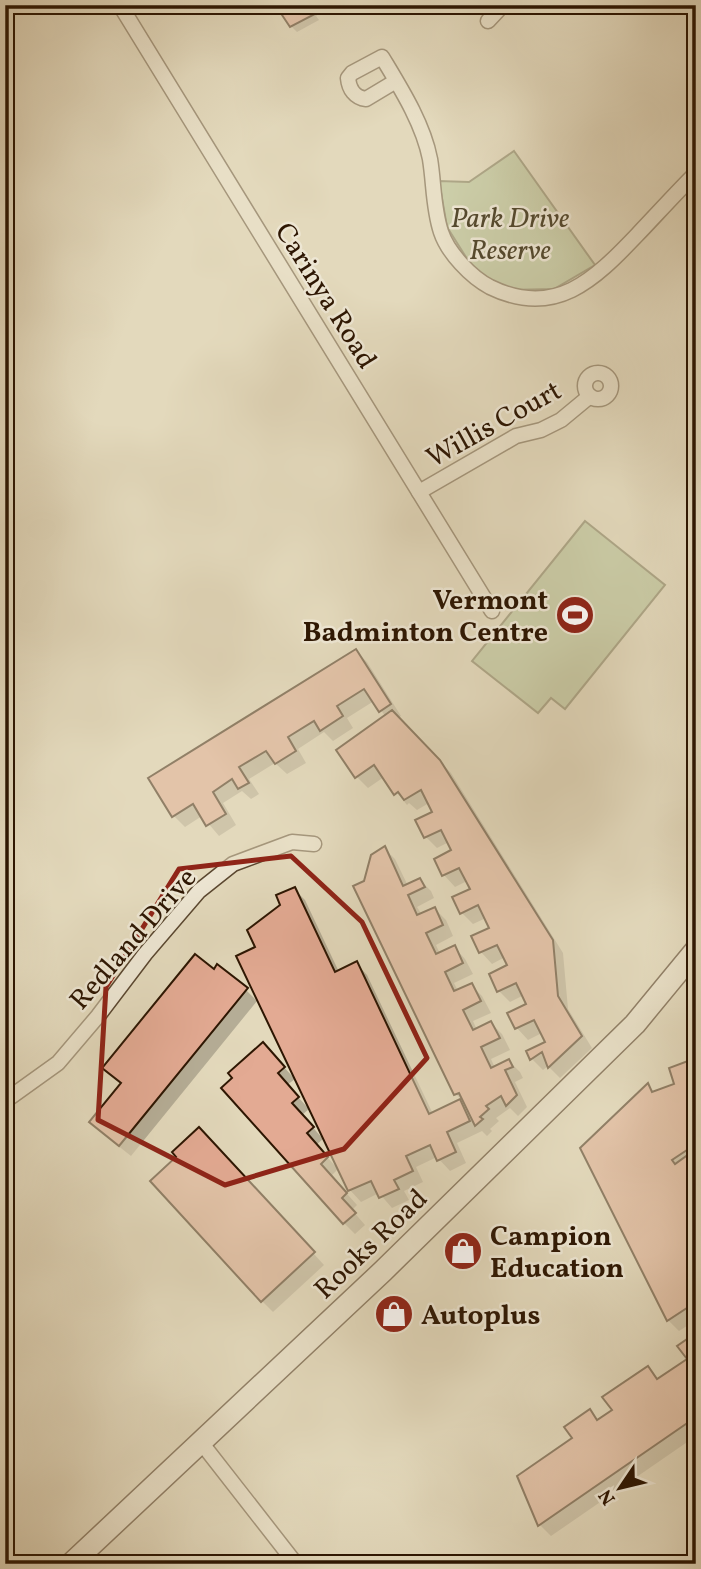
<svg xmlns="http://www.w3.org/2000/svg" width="701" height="1569" font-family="Vollkorn,serif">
<rect width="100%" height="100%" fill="#e3d9bc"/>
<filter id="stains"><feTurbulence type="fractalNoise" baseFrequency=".00286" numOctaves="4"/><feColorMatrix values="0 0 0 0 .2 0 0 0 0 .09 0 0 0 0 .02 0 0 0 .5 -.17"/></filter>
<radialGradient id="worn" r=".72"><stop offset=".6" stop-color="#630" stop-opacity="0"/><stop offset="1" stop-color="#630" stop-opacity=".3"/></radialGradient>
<g fill="#b0c093" stroke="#6e6b4a" stroke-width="2">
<polygon points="514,151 595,265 554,289 508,290 476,273 447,227 439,181 469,182"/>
<polygon points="585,521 665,585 565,709 551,698 538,713 472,661"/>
</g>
<g fill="#0003">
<polygon points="290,5 317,5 322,12 316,16 319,20 297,32 291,26"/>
<polygon points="356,651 367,662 401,716 398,718 451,773 563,953 568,1009 592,1048 560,1078 548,1066 543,1070 532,1059 528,1052 547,1043 542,1033 528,1040 517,1028 510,1014 529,1005 524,995 510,1002 499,991 509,965 505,957 492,964 481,952 473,937 491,928 486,918 473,924 462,913 472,890 467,881 455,887 444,875 436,860 453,851 449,842 437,848 426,837 434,813 429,803 417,810 409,803 407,805 384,777 368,788 357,777 338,750 386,717 374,701 347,718 353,728 333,741 324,732 298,749 306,763 287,774 275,763 249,779 259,794 251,799 242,791 223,803 236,825 219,836 202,816 185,827 174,816"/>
<polygon points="384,848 395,859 408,886 420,880 431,891 434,898 417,907 422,915 435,909 446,920 453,936 436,945 440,954 454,947 465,959 473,974 454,983 458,991 471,985 482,996 491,1013 473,1021 477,1030 491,1023 502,1034 510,1050 491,1059 495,1068 509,1061 520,1072 523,1078 515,1082 527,1107 518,1116 510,1108 496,1118 499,1121 490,1129 492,1131 487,1136 482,1131 457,1143 466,1163 450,1171 437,1157 416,1167 423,1182 404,1191 409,1200 392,1208 379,1193 361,1202 350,1190 239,957 257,948 294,889 305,900 339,972 356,963 367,975 433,1114 462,1100 456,1094 365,882"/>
<polygon points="214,971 246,990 257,1001 131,1156 102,1133 122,1084 116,1079"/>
<polygon points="263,1045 295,1079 287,1085 309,1109 302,1115 323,1139 316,1145 338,1169 331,1176 357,1205 352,1210 365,1225 355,1234 344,1223"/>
<polygon points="696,1060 696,1320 679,1331 668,1320 648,1086 656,1093 677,1085"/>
<polygon points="210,1140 324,1265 273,1312 262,1301"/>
<polygon points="696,1335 696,1436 551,1536 540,1525 574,1438 589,1412 599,1421 614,1411 647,1369 659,1380 689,1359"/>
</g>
<g fill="#e3aa93" stroke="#2d1602" stroke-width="2">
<polygon points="288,5 317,5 318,7 312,10 315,14 290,27 280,12"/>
<polygon points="356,649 391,704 379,712 364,689 337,706 343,716 320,731 314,721 288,737 296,751 275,764 266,751 239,767 249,783 238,789 232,779 213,792 226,814 206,826 193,804 172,817 148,778"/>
<polygon points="392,710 440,760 553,940 558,996 582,1036 548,1068 542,1052 530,1060 526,1051 545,1042 534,1020 515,1029 507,1013 526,1004 516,983 497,992 489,974 507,965 497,945 479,953 471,936 489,928 478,905 460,914 452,897 470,889 459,868 442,876 434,859 451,850 441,830 424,838 415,820 432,812 421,790 404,800 398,792 394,795 374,765 355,778 336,750"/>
<polygon points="385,846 403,886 420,878 425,887 408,895 417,915 435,907 443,925 426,933 436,954 455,945 463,963 445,972 454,991 472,983 481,1001 463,1010 473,1030 491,1021 500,1038 481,1047 491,1068 509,1059 513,1067 505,1070 517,1095 506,1106 501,1096 486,1106 489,1109 480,1117 483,1119 475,1126 459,1093 454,1095 353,886 364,881 371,855"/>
<polygon points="295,887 335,972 357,961 429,1114 460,1099 470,1121 447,1132 456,1152 437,1161 430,1145 406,1156 413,1171 394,1180 399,1189 379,1198 371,1181 348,1191 236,956 255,947 247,930 280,905 276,895"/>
<polygon points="195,954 214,969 217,964 248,988 119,1146 89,1122 121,1083 102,1068"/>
<polygon points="263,1042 285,1067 278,1073 299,1097 292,1103 314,1127 307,1133 328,1157 321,1164 347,1193 342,1198 356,1213 343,1224 221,1088 232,1078 228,1073"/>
<polygon points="696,1058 696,1144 672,1160 675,1164 696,1149 696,1302 667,1321 580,1148 648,1083 652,1092 674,1084 669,1068"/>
<polygon points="199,1127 315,1252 261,1302 150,1181 176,1157 172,1152"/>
<polygon points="696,1333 696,1417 538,1526 517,1476 572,1438 564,1427 590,1409 597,1420 612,1410 602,1397 648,1366 657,1379 687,1359 677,1346"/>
</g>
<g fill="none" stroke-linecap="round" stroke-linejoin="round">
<defs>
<g id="street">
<polyline points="120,5 492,611"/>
<polyline points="488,21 503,5"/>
<path d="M396,81L366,99C355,98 349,89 348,78L352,73L382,57C400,87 423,123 430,159C434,183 433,208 441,232C448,253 471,277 490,287C555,319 594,280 637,235C657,214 676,193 696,173"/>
<circle cx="598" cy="386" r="13"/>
<polyline points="419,492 516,436 541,430 561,420 590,396"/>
<polyline points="5,1101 58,1063 98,1016 145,954 199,891 233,864 292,842 314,844"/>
<polyline points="200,1441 296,1564"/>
</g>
<polyline id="secondary" points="71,1564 383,1271 635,1024 696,950"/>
</defs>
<use href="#street" stroke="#5a4730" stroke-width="17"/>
<use href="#secondary" stroke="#2d1602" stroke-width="24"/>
<use href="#street" stroke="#ede6d3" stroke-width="14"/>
<use href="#secondary" stroke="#ede6d3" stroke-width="21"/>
</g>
<path d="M0 0H701V1569H0ZM291,856L362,922L427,1058L344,1149L225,1185L98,1120L106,987L179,869Z" fill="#e3d9bc" fill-opacity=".55" fill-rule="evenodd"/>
<path fill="none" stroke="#8f2418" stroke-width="5" stroke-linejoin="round" d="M291,856L362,922L427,1058L344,1149L225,1185L98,1120L106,987L179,869Z"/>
<defs>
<symbol id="stadium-disc" viewBox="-11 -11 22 22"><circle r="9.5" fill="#8f2418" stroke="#ede6d3"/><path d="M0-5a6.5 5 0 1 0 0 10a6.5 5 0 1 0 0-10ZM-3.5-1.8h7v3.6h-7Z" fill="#fff"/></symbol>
<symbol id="shop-disc" viewBox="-11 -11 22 22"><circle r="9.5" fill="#8f2418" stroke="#ede6d3"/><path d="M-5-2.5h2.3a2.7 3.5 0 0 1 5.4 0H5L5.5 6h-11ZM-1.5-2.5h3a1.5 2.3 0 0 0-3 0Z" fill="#fff"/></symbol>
</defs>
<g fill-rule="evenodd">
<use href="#stadium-disc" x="553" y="593" width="44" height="44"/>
<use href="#shop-disc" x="441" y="1229" width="44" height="44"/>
<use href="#shop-disc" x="372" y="1292" width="44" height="44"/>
</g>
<g text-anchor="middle" stroke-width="5" stroke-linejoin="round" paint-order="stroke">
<g font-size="28" font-style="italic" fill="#54492e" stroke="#ede6d3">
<text x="510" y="227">Park Drive<tspan x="510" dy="32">Reserve</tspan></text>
</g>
<g font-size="28" fill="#2d1602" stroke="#ede6d3">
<text transform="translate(327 295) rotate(58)" y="10">Carinya Road</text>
<text transform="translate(493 423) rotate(-29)" y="10">Willis Court</text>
<text transform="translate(132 938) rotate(-49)" y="10">Redland Drive</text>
<text transform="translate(370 1243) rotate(-44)" y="10">Rooks Road</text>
</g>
<g font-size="28" font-weight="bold" fill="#2d1602" stroke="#ede6d3" text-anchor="start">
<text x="548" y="609" text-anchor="end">Vermont<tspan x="548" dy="32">Badminton Centre</tspan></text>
<text x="490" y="1245">Campion<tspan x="490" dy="32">Education</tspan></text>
<text x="421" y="1324">Autoplus</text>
</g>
</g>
<rect width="701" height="1569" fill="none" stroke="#e3d9bc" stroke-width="28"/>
<rect x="7" y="7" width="687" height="1555" fill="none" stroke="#2d1602" stroke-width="3.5"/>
<rect x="14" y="14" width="673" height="1541" fill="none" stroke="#2d1602" stroke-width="2"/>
<g transform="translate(620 1488) rotate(235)" stroke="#ede6d3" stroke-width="5" paint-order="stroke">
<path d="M0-5L12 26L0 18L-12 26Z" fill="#2d1602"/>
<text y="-10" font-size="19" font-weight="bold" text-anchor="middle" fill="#2d1602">N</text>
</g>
<rect width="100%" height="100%" filter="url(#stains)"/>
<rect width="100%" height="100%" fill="url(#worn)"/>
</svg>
